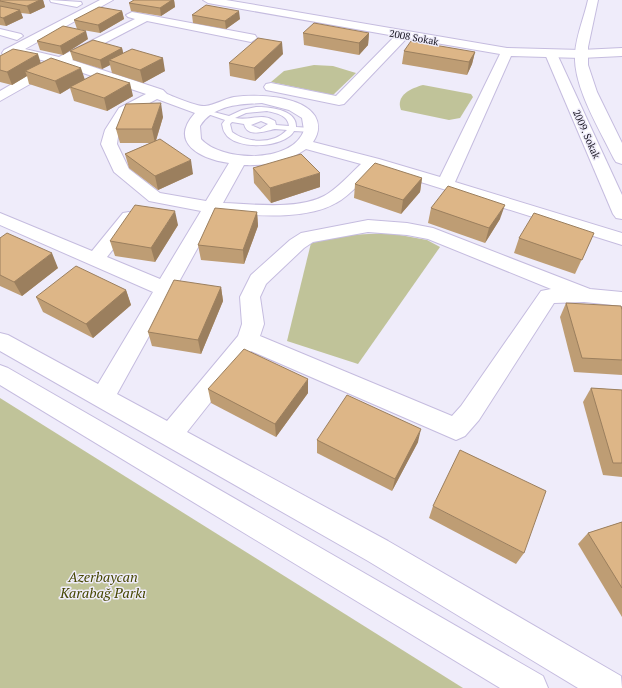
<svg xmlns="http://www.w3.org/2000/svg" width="622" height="688" font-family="'PT Serif',serif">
<rect width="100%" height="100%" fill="#efecfa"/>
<g fill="#c0c399">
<polygon points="314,65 333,66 356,73 333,95 271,82 284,71"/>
<path d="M423,85L471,94L473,97L460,118L449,120L401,110C395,95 412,88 423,85Z"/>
<polygon points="389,233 427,240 440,247 358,364 287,341 311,243 349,235"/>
<polygon points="0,398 463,688 0,688"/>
</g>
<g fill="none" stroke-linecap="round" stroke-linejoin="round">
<defs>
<path id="lane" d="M256,107C268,107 297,109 296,127L311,128L315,130L311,132L294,131C285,148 235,151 225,133C223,131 223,127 222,124L225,120L202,112L206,110L229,116L242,110ZM267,111C276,113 288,115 289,126L276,125L275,121C261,112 252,121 235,118L246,113ZM261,121L268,124L260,129L251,125ZM232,122L244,124C247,137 262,132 271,130C275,128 282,130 287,130C273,145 247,143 232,132L230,124Z"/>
<g id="street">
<polygon points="50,0 81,2 82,4 77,7 51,2"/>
<path d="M100,0H113L25,49L59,57L135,19L128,17L126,15L132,12L255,35L257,38L251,42L147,21L72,60L163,90L167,94C174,97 198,107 205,106C215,105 224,99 234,97C256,94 301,95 315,116C320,125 319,133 313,142L379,159L440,177L500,54L407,38L344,104L339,105L271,91L266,90L264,87L266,84L271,83L336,96L395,36L208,3L203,0H226L507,48L581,50L622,48V56L581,58L511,56L455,182L622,233V245L376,168C363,179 351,195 336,203C305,221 253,215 217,213L117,394L167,421L238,336L242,324L240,297L251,275L290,240L301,233L368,220L407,223L433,228L590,289L622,292V306L584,302L554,303L479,420L465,436L456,440L251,351L187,432L388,541L621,676L622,688H578L368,561L0,351V333L8,335L98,384L153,292L0,225V213L92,251L123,213L129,212L135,213L138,217L107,257L160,279L201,211L149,201L114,172L101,144L105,130L119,108L146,94L62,66L0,101V91L50,62L15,54L8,57L4,56L2,53L4,50ZM157,99L195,113C168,143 201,159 229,163L206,201L160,193L129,169L117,144L119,130L129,114ZM262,103L289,110L302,118L304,130C293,164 221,162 201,139L200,126C213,105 240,104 262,103ZM306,149L361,164C350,174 337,189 324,196C298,210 252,204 223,203L244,165C265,166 288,162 306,149ZM368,232L407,235L428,239L551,289L541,291L461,406L452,416L260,336L264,324L260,297L266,284L304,248L313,242Z"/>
<polygon points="0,29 21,34 23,36 17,40 0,35"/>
<polygon points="0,365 8,368 543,676 548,688 500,688 0,385"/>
</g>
<g id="secondary">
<path d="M588,0H598L588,47V65L597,92L622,143V164L616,162L614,159C600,130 573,87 575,54C576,36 584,18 588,0Z"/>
<polygon points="551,50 557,54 622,195 622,219 616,218 613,214 545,54"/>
</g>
</defs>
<use href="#lane" stroke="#c5bcdf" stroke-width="2"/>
<use href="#street" stroke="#c5bcdf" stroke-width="2"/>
<use href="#secondary" stroke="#c5bcdf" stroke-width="2"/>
<use href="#lane" fill="#fff" fill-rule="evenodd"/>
<use href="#street" fill="#fff" fill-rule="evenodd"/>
<use href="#secondary" fill="#fff" fill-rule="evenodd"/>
</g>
<g fill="#be9d74">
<polygon points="0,0 43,0 45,7 30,14 21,13 23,18 6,26 0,25"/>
<polygon points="134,0 174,0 175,7 161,16 131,11 129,3"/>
<polygon points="122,11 124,19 100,33 77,29 74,20"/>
<polygon points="192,15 240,19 226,29 193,23"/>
<polygon points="303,33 369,33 368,45 359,55 304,45"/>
<polygon points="88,39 63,55 40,50 37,41"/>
<polygon points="122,48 123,53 165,71 143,83 112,73 110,65 102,69 73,60 70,51"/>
<polygon points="404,51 475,52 472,64 467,75 402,64"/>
<polygon points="283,54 255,81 230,76 229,63"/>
<polygon points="0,56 41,63 85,79 133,96 107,111 74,101 70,88 60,94 29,84 27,76 12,85 0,82"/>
<polygon points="163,117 156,141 193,174 158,190 129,168 125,154 150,143 120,143 116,129"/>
<polygon points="253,168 320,187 271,203 254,183"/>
<polygon points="422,178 420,192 401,214 354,198 355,184"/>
<polygon points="431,208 500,219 485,243 428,223"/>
<polygon points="257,212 258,226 244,264 201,260 198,245"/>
<polygon points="178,225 155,262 115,256 110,241"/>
<polygon points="594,233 575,274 514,253 519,238"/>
<polygon points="0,238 58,268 22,296 0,286"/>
<polygon points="221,287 223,301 201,354 152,346 148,332"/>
<polygon points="126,290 131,305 93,338 43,312 36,297"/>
<polygon points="566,303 622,310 622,375 574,372 560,317"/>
<polygon points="591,388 622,390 622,477 603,475 583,402"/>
<polygon points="208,389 308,393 276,437 211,403"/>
<polygon points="317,440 418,442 392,491 317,453"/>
<polygon points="433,506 524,553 516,564 429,518"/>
<polygon points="622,522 622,617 578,544 588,533"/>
</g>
<g fill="#9b7f5e">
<polygon points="40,0 43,0 45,7 30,14 27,6"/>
<polygon points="172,0 174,0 175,7 161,16 160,8"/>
<polygon points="20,10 23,18 6,26 3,18"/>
<polygon points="122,11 124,19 100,33 98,25"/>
<polygon points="239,11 240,19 226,29 225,21"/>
<polygon points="86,31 88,39 63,55 60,46"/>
<polygon points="369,33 368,45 359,55 359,43"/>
<polygon points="282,42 283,54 255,81 254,68"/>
<polygon points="122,48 124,57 109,60 110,65 102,69 100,60"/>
<polygon points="475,52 472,64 467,75 469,62"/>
<polygon points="38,54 42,67 25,71 27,76 12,85 7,72"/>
<polygon points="163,58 165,71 143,83 140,70"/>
<polygon points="81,68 85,80 70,87 70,88 60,94 55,81"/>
<polygon points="130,83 133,96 107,111 104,98"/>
<polygon points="161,103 163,117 155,143 152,129"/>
<polygon points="191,160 193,174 158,190 155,176"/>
<polygon points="320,173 320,187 271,203 270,188"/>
<polygon points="422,178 420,192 401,214 403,200"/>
<polygon points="505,205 500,219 485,243 489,228"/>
<polygon points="175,211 178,225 155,262 151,248"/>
<polygon points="257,212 258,226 244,264 243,250"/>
<polygon points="52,253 58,268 22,296 14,282"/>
<polygon points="221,287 223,301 201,354 198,340"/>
<polygon points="126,290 131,305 93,338 86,324"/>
<polygon points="308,379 308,393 276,437 275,424"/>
<polygon points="421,429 418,442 392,491 395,479"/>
</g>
<g fill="#ddb687" stroke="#9b7f5e">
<polygon points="0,0 40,0 27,6 0,1"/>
<polygon points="134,0 172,0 160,8 129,3"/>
<polygon points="206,5 239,11 225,21 192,15"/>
<polygon points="0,6 20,10 3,18 0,17"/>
<polygon points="99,7 122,11 98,25 74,20"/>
<polygon points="314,23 369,33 359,43 303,33"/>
<polygon points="63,26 86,31 60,46 37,41"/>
<polygon points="258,38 282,42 254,68 229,63"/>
<polygon points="93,40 122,48 100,60 70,51"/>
<polygon points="411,41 475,52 469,62 404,51"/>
<polygon points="13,49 38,54 7,72 0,70 0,56"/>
<polygon points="132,49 163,58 140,70 109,60"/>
<polygon points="51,58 81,68 55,81 25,71"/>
<polygon points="97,73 130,83 104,98 70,87"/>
<polygon points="161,103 152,129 116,129 126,104"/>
<polygon points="160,139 191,160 155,176 125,154"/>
<polygon points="301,154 320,173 270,188 253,168"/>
<polygon points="375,163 422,178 403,200 355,184"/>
<polygon points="448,186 505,205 489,228 431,208"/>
<polygon points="135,205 175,211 151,248 110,241"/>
<polygon points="215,208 257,212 243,250 198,245"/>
<polygon points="534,213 594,233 582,260 519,238"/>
<polygon points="7,233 52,253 14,282 0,275 0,238"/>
<polygon points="76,266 126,290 86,324 36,297"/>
<polygon points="174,280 221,287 198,340 148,332"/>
<polygon points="566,303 621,306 622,310 622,360 582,358"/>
<polygon points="244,349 308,379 275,424 208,389"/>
<polygon points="591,388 622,390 622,463 613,463"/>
<polygon points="347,395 421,429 395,479 317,440"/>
<polygon points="460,450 546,491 524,553 433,506"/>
<polygon points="622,522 622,588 588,533"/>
</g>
<g text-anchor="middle" stroke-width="3" stroke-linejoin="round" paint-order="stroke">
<g font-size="10" fill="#13101c" stroke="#efecfa">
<text transform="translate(414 37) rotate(10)" y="4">2008 Sokak</text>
<text transform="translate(587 134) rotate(66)" y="4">2009. Sokak</text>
</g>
<g font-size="14" font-style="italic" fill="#454600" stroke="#efecfa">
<text x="103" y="582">Azerbaycan<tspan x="103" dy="16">Karabağ Parkı</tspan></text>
</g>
</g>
</svg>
